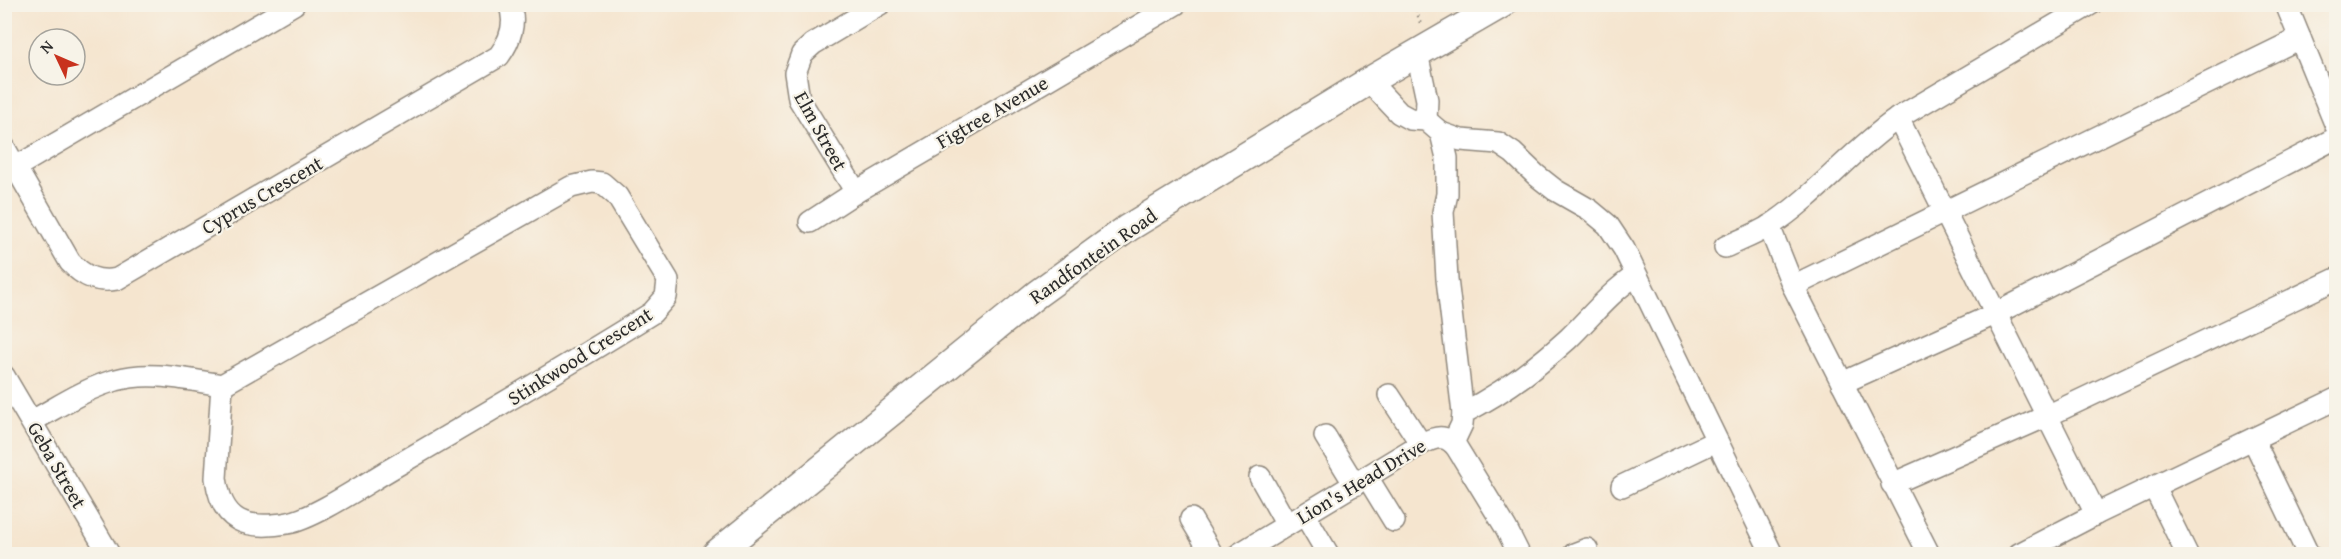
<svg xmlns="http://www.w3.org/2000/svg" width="2341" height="559" font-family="'Gentium Book Plus',serif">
<rect width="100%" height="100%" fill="#f7f3e8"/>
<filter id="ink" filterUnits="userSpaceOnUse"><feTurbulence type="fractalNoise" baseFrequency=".0167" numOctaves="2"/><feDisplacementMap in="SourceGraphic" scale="12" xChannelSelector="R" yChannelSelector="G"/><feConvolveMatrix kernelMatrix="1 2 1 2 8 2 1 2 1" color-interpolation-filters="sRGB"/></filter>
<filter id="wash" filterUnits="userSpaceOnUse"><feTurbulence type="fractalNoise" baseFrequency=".008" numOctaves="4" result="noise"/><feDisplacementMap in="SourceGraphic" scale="24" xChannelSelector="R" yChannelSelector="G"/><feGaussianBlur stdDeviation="1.35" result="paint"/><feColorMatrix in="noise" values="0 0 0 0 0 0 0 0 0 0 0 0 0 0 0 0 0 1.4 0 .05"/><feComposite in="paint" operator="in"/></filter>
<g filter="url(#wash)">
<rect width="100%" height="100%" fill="#f5e5cf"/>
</g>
<g filter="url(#ink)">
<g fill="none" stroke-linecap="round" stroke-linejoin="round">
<defs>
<g id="minor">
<polyline points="2286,4 2336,126"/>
<polyline points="1417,53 1427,100 1426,120"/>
<polyline points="1369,81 1399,113 1410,119 1426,120 1441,133 1447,158 1447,194 1443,212 1447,279 1463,413 1462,424 1453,443"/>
<polyline points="1898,118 2096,514"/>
<polyline points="1441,133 1461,140 1498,143 1513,153 1536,175 1555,190 1590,210 1608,225 1624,249 1772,554"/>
<path d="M4,147L70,262C84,277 98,283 117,279L499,56C510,41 517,22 509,4"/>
<polyline points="16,167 294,4"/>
<polyline points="856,192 799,99 795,73 802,54 813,44 880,4"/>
<polyline points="810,222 856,192 1176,4"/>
<polyline points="1769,226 1793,286 1929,554"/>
<path d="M1725,247C1740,240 1757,234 1771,225C1817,195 1852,150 1898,118L2091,4"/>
<polyline points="1793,286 2300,38"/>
<polyline points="4,376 109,554"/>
<polyline points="1842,383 1995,314 2336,138"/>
<polyline points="1389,395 1421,444"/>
<path d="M1463,413C1503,393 1536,368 1568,339C1591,317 1609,293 1635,276"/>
<path d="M32,421C58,407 86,388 116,380C150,370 188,380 222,385L571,187L592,182L602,183L617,196L668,280L666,297L652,313C565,367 477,419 389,470C365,484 313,519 288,523C246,530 222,523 216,478L222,385"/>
<polyline points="1325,436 1355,485"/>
<polyline points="2253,439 2308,554"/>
<polyline points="1260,477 1287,525"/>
<polyline points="1367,477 1394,521"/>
<polyline points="1892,484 2047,416 2336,279"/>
<polyline points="1622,486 1716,441"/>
<polyline points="2154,487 2187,554"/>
<polyline points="1305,515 1328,554"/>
<polyline points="1191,519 1212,554"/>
<path d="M1239,554L1421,444C1435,437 1446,433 1457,448L1506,528L1519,554"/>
<polyline points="1574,554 1587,549"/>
<polyline points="2019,554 2096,514 2336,399"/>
</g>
<polyline id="major" points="716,554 1037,294 1128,228 1369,81 1502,4"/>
</defs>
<use href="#minor" stroke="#90887d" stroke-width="24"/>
<use href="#major" stroke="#90887d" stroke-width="30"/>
<polyline stroke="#90887d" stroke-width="3" stroke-dasharray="1.5 4.5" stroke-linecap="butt" points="1415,4 1421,26"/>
<use href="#minor" stroke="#fff" stroke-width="21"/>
<use href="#major" stroke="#fff" stroke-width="27"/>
</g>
</g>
<g text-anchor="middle" stroke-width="4.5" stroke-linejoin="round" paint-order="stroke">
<g font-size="20" fill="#2b2b2b" stroke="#f7f3e8">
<text transform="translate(992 112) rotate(-30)" y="7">Figtree Avenue</text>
<text transform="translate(821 131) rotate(61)" y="7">Elm Street</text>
<text transform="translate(262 195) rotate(-30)" y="7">Cyprus Crescent</text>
<text transform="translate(1093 256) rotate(-35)" y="7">Randfontein Road</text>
<text transform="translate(580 356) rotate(-32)" y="7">Stinkwood Crescent</text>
<text transform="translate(57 465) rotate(60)" y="7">Geba Street</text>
<text transform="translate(1361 481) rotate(-31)" y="7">Lion's Head Drive</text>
</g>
</g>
<rect width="2341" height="559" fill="none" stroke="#f7f3e8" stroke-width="24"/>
<g transform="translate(57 57) rotate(314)"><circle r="28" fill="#f7f3e8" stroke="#a5a39c" stroke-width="1.5"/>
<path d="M0-4.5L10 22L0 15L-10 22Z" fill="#c8321e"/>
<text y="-9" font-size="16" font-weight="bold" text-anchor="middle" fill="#2b2b2b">N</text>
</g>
</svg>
